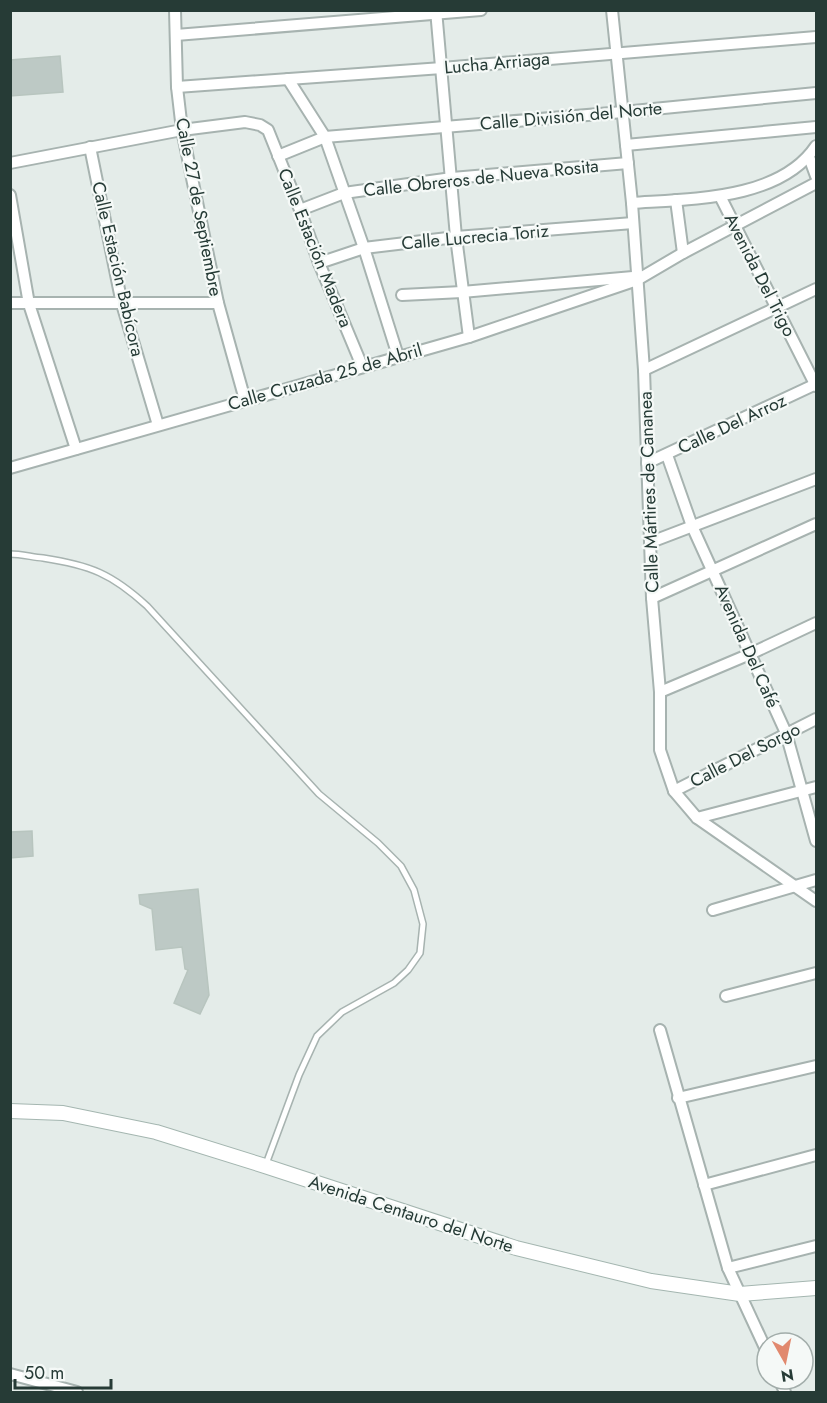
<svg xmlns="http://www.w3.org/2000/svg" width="827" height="1403" font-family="Jost,sans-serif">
<rect width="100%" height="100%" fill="#e4ece9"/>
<g fill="#bdc9c5" stroke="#b8c5bf" stroke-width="1.5">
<polygon points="60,56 63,92 10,96 10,60"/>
<polygon points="32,831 33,856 10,858 10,832"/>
<polygon points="198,889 209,995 200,1014 174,1003 188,970 185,969 182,947 156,950 152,909 140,904 139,895"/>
</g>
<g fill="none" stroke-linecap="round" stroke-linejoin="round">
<defs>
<path id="lane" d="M10,554C21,554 32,557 43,558C90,565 112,574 147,606L319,794L378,843L401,866L414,890L423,924L420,953L408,970L394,983L342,1012L317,1036L299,1075L266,1164"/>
<g id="street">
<polyline points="175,10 177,87 182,130 218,303 245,400"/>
<polyline points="436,10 456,237 469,337"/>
<polyline points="612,10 632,203 644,370 652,598 660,692 660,750 674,791 697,818 816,901"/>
<polyline points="176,35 481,10"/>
<polyline points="288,79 325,137 364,248 398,356"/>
<polyline points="177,87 442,68 816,37"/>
<polyline points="626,145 816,127"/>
<polyline points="90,147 122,304 158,425"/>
<polyline points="278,156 325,137 623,112 816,93"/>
<polyline points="809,157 816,176"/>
<polyline points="10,163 182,130 245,122 260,125 268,130 300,210 319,263 362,366"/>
<polyline points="10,195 29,304 76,449"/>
<polyline points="720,196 816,386"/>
<polyline points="676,200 683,253"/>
<path d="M632,203C691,199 780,200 816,146"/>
<polyline points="300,210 344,193 452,178 628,163"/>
<polyline points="319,263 364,248 456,237 633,223"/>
<polyline points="402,295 462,292 633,277"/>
<polyline points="10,303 218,303"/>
<polyline points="644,370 816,289"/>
<polyline points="667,455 692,526 786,733 816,841"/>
<polyline points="647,463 816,384"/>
<polyline points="10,468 469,337 637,280 683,253 816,183"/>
<polyline points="651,542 816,479"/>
<polyline points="652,598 816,524"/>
<polyline points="660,692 750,654 816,623"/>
<polyline points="674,791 816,719"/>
<polyline points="697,818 816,787"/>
<polyline points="713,910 816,880"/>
<polyline points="726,996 816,973"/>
<polyline points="660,1030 728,1268 767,1352"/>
<polyline points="678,1098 816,1066"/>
<polyline points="704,1185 816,1155"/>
<polyline points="728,1268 816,1246"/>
<polyline points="10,1374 77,1392"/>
<polyline points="779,1379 785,1392"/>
</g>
<polyline id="secondary" points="10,1111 63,1113 156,1132 265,1166 516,1248 651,1281 740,1294 816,1288"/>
</defs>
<use href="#lane" stroke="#a7b3b0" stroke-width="8"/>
<use href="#street" stroke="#a7b3b0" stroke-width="14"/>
<use href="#secondary" stroke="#a4b6b0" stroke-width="16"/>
<use href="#lane" stroke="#fff" stroke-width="5"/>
<use href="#street" stroke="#fff" stroke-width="10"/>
<use href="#secondary" stroke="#fff" stroke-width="14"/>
</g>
<g text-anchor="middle" stroke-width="4.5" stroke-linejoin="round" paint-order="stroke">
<g font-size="18" fill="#263b36" stroke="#f5f9f7">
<text transform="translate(497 63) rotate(-5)" y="6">Lucha Arriaga</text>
<text transform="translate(571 116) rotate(-5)" y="6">Calle División del Norte</text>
<text transform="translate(481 178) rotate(-6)" y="6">Calle Obreros de Nueva Rosita</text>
<text transform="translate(199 207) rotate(79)" y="6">Calle 27 de Septiembre</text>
<text transform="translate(475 237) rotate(-5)" y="6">Calle Lucrecia Toriz</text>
<text transform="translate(315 248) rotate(68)" y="6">Calle Estación Madera</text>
<text transform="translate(118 269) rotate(77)" y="6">Calle Estación Babícora</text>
<text transform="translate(760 275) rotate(63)" y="6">Avenida Del Trigo</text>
<text transform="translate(325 377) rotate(-16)" y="6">Calle Cruzada 25 de Abril</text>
<text transform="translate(732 424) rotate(-25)" y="6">Calle Del Arroz</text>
<text transform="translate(649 492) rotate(-92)" y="6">Calle Mártires de Cananea</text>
<text transform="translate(747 646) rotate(66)" y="6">Avenida Del Café</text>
<text transform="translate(745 755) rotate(-27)" y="6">Calle Del Sorgo</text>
<text transform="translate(411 1214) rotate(18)" y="6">Avenida Centauro del Norte</text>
</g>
</g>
<rect width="827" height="1403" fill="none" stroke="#263b36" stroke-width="24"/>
<g transform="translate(785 1361) rotate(171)"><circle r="28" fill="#f5f9f7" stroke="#a2adaa" stroke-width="1.5"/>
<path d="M0-4.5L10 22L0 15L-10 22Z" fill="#e1896e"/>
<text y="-9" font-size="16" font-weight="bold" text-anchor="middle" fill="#263b36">N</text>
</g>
<path d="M15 1379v9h96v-9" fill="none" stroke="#263b36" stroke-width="3"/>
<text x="24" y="1379" font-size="18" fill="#263b36" stroke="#f5f9f7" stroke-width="4.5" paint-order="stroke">50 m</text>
</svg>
